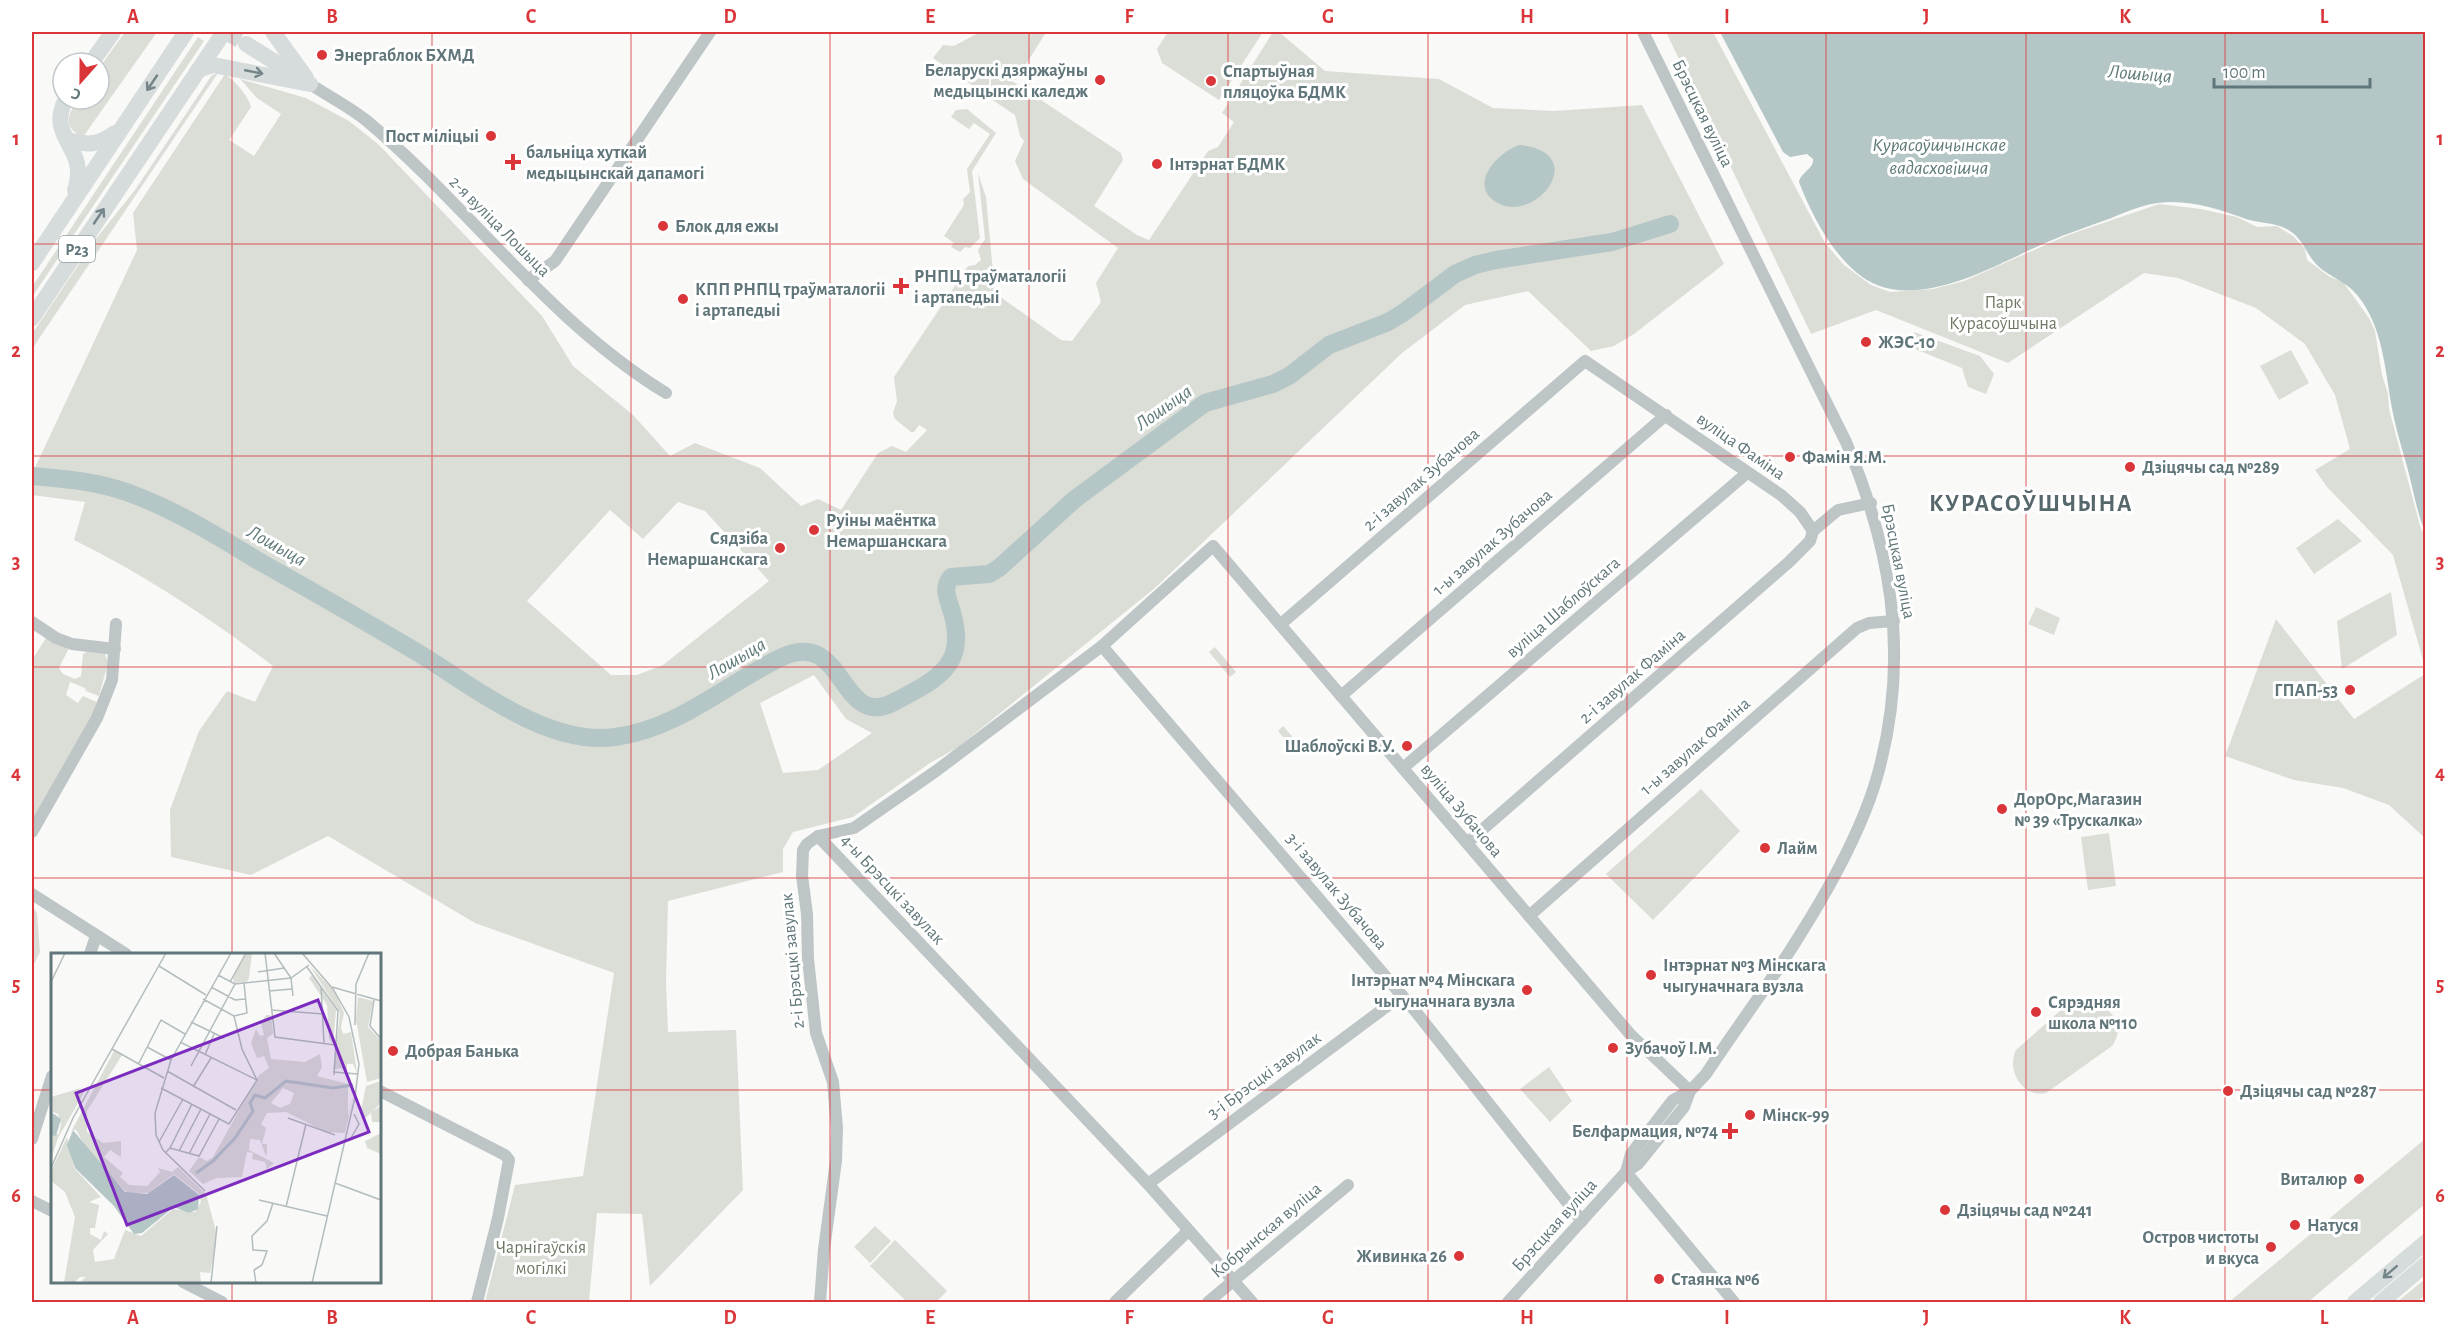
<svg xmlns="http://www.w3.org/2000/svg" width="2457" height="1334" font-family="'Alegreya Sans',sans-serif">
<rect width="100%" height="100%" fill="#f9f9f7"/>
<g fill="#dbded6" fill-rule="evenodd">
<path d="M125,32H157L83,137C63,128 67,115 78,99H99V68Z"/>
<path d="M980,32H1041L1045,34L1016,80C1006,75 1000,73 989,77V97L933,58L943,45L954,46Z"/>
<polygon points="1168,32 1263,32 1219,100 1162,63 1157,49"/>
<path d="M1273,32H1279L1325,71L1439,79L1493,108L1554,111L1642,105L1724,264L1634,334L1614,346L1591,351L1528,291L1465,305L1402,353L1155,588L957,748L930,763L853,817L793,832L783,849V872L668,901L666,982L668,1032L736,1030L743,1190L650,1286L642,1214L597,1213L589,1302H485L515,1185L583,1176L614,973L475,923L328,836L251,875L171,857L170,810L199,731L227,691L255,702L273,666C210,618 145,575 74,540L85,502L32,495V474L137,250L133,213L225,74C235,81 248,95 251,107L229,140L254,156L281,114L257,98L240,79L306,98L349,121L378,144L542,316L573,366L633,415L670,456L695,443L760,468L801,506L818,499L841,510L878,453L892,446L906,452L927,430L919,425L914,432H911L895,419L893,413L897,401L894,377L968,266L975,265L981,260L978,250L985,239L978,173L986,197L995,293L1061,340L1072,341L1101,302L1096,283L1118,248L1023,179L1015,161L1024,141L1020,136L1015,115L991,99V79L1006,77L1121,153L1123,160L1094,206L1137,235L1149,240L1208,151L1218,147L1234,122L1222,113ZM678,502L705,511L769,581L663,665L637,675H611L527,601L610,510L643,539ZM814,675L846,719L872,733L818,770L783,773L760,703Z"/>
<polygon points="1666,32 1713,32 1825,243 1844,265 1871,285 1890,292 1933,289 1964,281 2068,235 2159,204 2201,209 2237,217 2257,227 2277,226 2293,236 2305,249 2307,260 2330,277 2343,282 2369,318 2375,331 2382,375 2388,394 2389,409 2420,526 2425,537 2425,667 2393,555 2327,487 2315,470 2350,449 2335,395 2305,344 2256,308 2178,278 2144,273 2008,363 1876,310 1811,334"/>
<polygon points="198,37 204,41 32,297 32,287"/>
<polygon points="218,73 32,349 32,334 95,240 135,190 212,75"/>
<polygon points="967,109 996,133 972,171 980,238 970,248 965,247 960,252 951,247 954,243 944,236 964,205 963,199 970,192 967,169 990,134 974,123 969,129 951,117 956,110"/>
<polygon points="1914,332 1980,356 1994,374 1986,394 1968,387 1962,368 1915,349"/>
<polygon points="2291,350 2309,383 2279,400 2260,366"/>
<polygon points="2338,519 2362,541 2314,574 2296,548"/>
<polygon points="2391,592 2397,635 2342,669 2337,621"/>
<polygon points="2036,607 2060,618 2054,635 2028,624"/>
<polygon points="2276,619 2354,719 2425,674 2425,838 2389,805 2343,788 2294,780 2225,756"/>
<polygon points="46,638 69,648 59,668 63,674 75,679 81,676 83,654 89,651 105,654 108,663 99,696 86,691 85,688 70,682 66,695 78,703 83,696 97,702 93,714 32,822 32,660"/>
<polygon points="1215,647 1236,672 1230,677 1209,652"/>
<polygon points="1283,726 1304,750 1298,755 1278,731"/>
<polygon points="1701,789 1740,831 1653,920 1606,874"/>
<polygon points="2109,833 2116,886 2088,890 2081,837"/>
<polygon points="32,906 37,913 40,952 32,968"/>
<path d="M2088,997C2108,1006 2128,1024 2112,1046L2046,1093C2022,1098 2006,1070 2016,1050L2072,1000Z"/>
<polygon points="1549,1067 1572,1101 1550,1122 1520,1089"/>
<polygon points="2425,1139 2425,1204 2308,1302 2229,1302"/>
<polygon points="875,1226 891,1241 870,1263 854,1247"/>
<polygon points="895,1240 947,1291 936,1302 907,1302 870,1266"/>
<polygon points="2425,1279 2425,1295 2417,1302 2397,1302"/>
</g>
<g fill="#b5c6c6">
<path d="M1720,32H2425V531C2417,513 2414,493 2409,474C2403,451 2395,427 2391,403C2385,367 2382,326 2358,296C2347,282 2331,278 2318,266C2307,256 2304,240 2290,231C2277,222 2261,224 2246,219C2218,209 2188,199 2158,203C2140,205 2122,214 2106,220C2087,227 2068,233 2050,241C2002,261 1931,306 1877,285C1840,270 1813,219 1799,182C1801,172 1814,169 1813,159L1807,154L1790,157L1783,152Z"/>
<path d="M1520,145C1594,153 1532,230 1493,200C1469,181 1501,150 1520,145Z"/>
</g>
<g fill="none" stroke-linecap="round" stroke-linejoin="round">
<path stroke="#b5c6c6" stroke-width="18" d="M32,476C67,479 103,482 137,496C181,513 222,539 262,563C312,591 361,619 410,648C468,682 545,747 615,737C677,729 724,686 778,659C846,623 838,732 894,702C943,677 970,662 949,603C946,593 944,586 951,577L989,574L999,568L1075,499L1205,403L1273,384L1289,376L1329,345L1388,322L1403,313L1455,274L1475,265L1496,260L1612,242L1670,224"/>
<polyline stroke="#d3d8d8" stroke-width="16" stroke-dasharray="16 8" stroke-linecap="butt" points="226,32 246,44"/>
<g stroke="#bec5c6" stroke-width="12">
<path d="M310,84C328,96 350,107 367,121C470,208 550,322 666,393"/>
<polyline points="528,280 555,261 710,32"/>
<polyline points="32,622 56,638 72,644 115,649"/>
<polyline points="1281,624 1585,361 1781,495 1800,512 1813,531 1838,510 1871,503"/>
<polyline points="1102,646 1416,1012 1582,1221"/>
<polyline points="1341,696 1666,415"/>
<polyline points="1403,768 1747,473"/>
<polyline points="32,832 97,718 112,680 116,624"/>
<polyline points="818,836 807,844 803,850 802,876 807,914 808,959 816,1033 833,1082 837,1128 836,1161 824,1249 820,1302"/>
<polyline points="1467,843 1789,562 1810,541 1813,531"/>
<polyline points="32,894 126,954"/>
<polyline points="1529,916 1857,628 1869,623 1894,621"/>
<polyline points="90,954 96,936"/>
<polyline points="380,1091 505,1155 509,1160 498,1218 477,1302"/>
<polyline points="32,1139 52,1076"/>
<polyline points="1626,1172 1734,1302"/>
<polyline points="1626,1172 1631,1154 1673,1100 1690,1091"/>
<polyline points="1148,1184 1402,995"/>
<polyline points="32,1201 52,1211"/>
<polyline points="183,1282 222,1302"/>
<polyline points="1115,1302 1188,1231"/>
<polyline points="1208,1302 1348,1185"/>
<polyline points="1252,1302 1148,1184 818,836 854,828 936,771 1102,646 1213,546 1630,1034 1690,1091"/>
<path d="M1508,1302L1626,1172L1638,1164L1684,1107L1690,1091L1706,1074C1736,1028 1769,985 1798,938C1831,886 1867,822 1881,762C1909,650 1890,546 1846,442L1644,34"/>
</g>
<g stroke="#d6dbdc" stroke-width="16">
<polyline points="273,32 306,78"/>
<polyline points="246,44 299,77"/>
<polyline points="91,63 113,32"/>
<polyline points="198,70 213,65 310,84"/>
<path d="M66,99C45,138 90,147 75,190"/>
<path d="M68,140C88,145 97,146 115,133"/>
<polyline points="32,263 186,32"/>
<polyline points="32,318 224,32"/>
<polyline points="2355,1302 2426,1242"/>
<polyline points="2381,1302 2426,1264"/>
</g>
</g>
<defs><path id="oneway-shaft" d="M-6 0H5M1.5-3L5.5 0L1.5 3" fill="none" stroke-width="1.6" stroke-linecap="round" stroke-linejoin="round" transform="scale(1.5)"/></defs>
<g stroke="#738589">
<use href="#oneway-shaft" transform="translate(254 72) rotate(11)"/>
<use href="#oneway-shaft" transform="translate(152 83) rotate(124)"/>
<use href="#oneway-shaft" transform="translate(99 216) rotate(-56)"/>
<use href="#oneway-shaft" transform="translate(2390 1272) rotate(139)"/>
</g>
<path fill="none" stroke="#da363a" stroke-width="1.5" stroke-opacity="0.55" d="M232,32V954M432,32V1302M631,32V1302M830,32V1302M1029,32V1302M1228,32V1302M1428,32V1302M1627,32V1302M1826,32V1302M2026,32V1302M2225,32V1302M32,244H2426M32,456H2426M32,667H2426M32,878H2426M32,1090H52M380,1090H2426M232,1282V1302"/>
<g fill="#da363a" stroke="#fff" stroke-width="2">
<circle cx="322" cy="55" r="6"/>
<circle cx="1100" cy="80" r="6"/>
<circle cx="1211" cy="81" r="6"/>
<circle cx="491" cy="136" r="6"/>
<path d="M510 153h6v6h6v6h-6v6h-6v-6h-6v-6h6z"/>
<circle cx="1157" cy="164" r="6"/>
<circle cx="663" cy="226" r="6"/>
<path d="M898 277h6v6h6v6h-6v6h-6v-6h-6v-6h6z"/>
<circle cx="683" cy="299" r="6"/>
<circle cx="1866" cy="342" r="6"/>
<circle cx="1790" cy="457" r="6"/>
<circle cx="2130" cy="467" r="6"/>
<circle cx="814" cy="530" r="6"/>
<circle cx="780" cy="548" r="6"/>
<circle cx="2350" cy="690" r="6"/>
<circle cx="1407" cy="746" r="6"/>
<circle cx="2002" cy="809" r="6"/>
<circle cx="1765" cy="848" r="6"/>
<circle cx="1651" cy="975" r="6"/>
<circle cx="1527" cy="990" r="6"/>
<circle cx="2036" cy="1012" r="6"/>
<circle cx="1613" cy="1048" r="6"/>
<circle cx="393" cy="1051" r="6"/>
<circle cx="2228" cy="1091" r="6"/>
<circle cx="1750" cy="1115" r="6"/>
<path d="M1727 1122h6v6h6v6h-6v6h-6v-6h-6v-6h6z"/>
<circle cx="2359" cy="1179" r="6"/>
<circle cx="1945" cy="1210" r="6"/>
<circle cx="2295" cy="1225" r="6"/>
<circle cx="2271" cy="1247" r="6"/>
<circle cx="1459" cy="1256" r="6"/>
<circle cx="1659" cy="1279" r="6"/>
</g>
<g text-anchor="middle" stroke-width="6" stroke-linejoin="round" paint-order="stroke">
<rect fill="#fff" stroke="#909fa2" stroke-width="1.5" x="59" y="236" width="36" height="26" rx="4.5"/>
<g font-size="16" font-weight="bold" fill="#61767a">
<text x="77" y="255">Р23</text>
</g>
<g font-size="18" font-weight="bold" fill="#61767a" stroke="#fff" text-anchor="start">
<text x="334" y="61">Энергаблок БХМД</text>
<text x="1088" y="76" text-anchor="end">Беларускі дзяржаўны<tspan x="1088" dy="21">медыцынскі каледж</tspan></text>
<text x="1223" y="77">Спартыўная<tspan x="1223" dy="21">пляцоўка БДМК</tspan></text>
<text x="479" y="142" text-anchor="end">Пост міліцыі</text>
<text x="526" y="158">бальніца хуткай<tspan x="526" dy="21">медыцынскай дапамогі</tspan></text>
<text x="1169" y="170">Інтэрнат БДМК</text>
<text x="675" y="232">Блок для ежы</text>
<text x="914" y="282">РНПЦ траўматалогіі<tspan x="914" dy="21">і артапедыі</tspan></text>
<text x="695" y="295">КПП РНПЦ траўматалогіі<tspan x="695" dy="21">і артапедыі</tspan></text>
<text x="1878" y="348">ЖЭС-10</text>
<text x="1802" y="463">Фамін Я.М.</text>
<text x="2142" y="473">Дзіцячы сад №289</text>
<text x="826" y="526">Руіны маёнтка<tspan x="826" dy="21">Немаршанскага</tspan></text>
<text x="768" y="544" text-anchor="end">Сядзіба<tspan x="768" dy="21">Немаршанскага</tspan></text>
<text x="2338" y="696" text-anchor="end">ГПАП-53</text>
<text x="1395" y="752" text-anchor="end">Шаблоўскі В.У.</text>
<text x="2014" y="805">ДорОрс,Магазин<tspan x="2014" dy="21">№ 39 «Трускалка»</tspan></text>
<text x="1777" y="854">Лайм</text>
<text x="1663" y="971">Інтэрнат №3 Мінскага<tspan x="1663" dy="21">чыгуначнага вузла</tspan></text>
<text x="1515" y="986" text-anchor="end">Інтэрнат №4 Мінскага<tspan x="1515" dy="21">чыгуначнага вузла</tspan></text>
<text x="2048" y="1008">Сярэдняя<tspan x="2048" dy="21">школа №110</tspan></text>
<text x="1625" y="1054">Зубачоў І.М.</text>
<text x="405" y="1057">Добрая Банька</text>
<text x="2240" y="1097">Дзіцячы сад №287</text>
<text x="1762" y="1121">Мінск-99</text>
<text x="1718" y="1137" text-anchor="end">Белфармация, №74</text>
<text x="2347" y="1185" text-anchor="end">Виталюр</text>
<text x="1957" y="1216">Дзіцячы сад №241</text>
<text x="2307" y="1231">Натуся</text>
<text x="2259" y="1243" text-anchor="end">Остров чистоты<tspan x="2259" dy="21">и вкуса</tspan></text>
<text x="1447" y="1262" text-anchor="end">Живинка 26</text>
<text x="1671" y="1285">Стаянка №6</text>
</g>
<g font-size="18" fill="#61767a" stroke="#fff">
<text transform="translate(1703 113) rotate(64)" y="6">Брэсцкая вуліца</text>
<text transform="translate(500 226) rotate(45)" y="6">2-я вуліца Лошыца</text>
<text transform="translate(1741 446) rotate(35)" y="6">вуліца Фаміна</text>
<text transform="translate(1421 479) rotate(-41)" y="6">2-і завулак Зубачова</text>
<text transform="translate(1492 542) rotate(-41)" y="6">1-ы завулак Зубачова</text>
<text transform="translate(1899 561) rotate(79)" y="6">Брэсцкая вуліца</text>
<text transform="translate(1563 607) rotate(-41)" y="6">вуліца Шаблоўскага</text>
<text transform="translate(1632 676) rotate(-41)" y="6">2-і завулак Фаміна</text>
<text transform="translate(1695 746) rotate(-41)" y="6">1-ы завулак Фаміна</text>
<text transform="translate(1462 810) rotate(50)" y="6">вуліца Зубачова</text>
<text transform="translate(893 889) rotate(47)" y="6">4-ы Брэсцкі завулак</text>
<text transform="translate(1337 891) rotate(50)" y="6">3-і завулак Зубачова</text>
<text transform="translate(792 961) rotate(-95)" y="6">2-і Брэсцкі завулак</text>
<text transform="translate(1264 1075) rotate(-36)" y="6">3-і Брэсцкі завулак</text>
<text transform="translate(1554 1225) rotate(-48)" y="6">Брэсцкая вуліца</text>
<text transform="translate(1266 1230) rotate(-40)" y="6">Кобрынская вуліца</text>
</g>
<g font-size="18" fill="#6d7964" stroke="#fff">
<text x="2003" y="308">Парк<tspan x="2003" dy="21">Курасоўшчына</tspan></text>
<text x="541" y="1253">Чарнігаўскія<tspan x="541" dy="21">могілкі</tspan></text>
</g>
<g font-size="20" font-style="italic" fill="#607a7a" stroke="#fff">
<text transform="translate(2140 73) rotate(5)" y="7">Лошыца</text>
<text x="1939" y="151">Курасоўшчынскае<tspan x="1939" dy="23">вадасховішча</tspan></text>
<text transform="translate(1163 407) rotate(-35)" y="7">Лошыца</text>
<text transform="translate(277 545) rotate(29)" y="7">Лошыца</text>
<text transform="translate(736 658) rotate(-30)" y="7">Лошыца</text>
</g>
<g font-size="24" font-weight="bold" letter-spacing="1.5" fill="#57686c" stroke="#fff">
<text x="2031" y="511">КУРАСОЎШЧЫНА</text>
</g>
</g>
<g transform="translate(51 953)">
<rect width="330" height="330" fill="#f9f9f7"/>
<path d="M195,0H201L198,25L196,29L183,30L182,24ZM259,13L284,39L293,60L290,74L292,81L300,79L306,120L302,111H296V119L294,115L293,118L290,115L282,117L289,60ZM261,22L285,57L282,91L278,86L276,52L258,25ZM307,44L322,48L317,74L330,88V125L316,129L305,67ZM215,62H219L221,69L222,81L216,85L220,106L254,109L269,101L271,114L266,123L297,131V163L305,133L294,180L275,179L235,159L216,160L210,171L215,175L211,191H216V199L215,203L219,204L215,203L209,187L199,186L198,197L223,210L216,216L214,209L201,206L202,200L196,199L191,224L166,225L152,231L138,218L148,204L156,208L162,204L208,122L218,115L213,103L206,105L200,90L205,76L209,83L213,82L210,70ZM232,135L243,140L239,151L229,155L220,150ZM63,98L71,102L36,158V179L52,190L70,188V204L59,197L53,204L72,220L69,224L78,232L96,233L109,219L107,215L121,219L127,214L155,241L165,278V292L159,320L149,319L150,330H42L30,328L35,324H29L23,330H13L24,264L14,239L0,228V218L16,184L23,215L50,244L38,249L48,252L44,275H39V281L50,287L53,278L57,281L42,297L44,309L63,306L74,277L90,283L122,256L144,259L150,249L148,241L123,221L97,240H76L38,199L25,177H21ZM330,128V150L322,158L330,153V169H321L320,160L312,167L310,157L315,133ZM30,135L28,137L34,138L7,185L0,207V182L8,181L10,171L7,161L0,158V144ZM330,180V201L316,195L314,188Z" fill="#dbded6" fill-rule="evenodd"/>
<path d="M0,159L10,166L5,183L0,182ZM22,177L74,239L96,241L123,222L148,242L147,256L138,260L123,254L91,280L83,281L63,253L24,215L16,192Z" fill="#b5c6c6"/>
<path fill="none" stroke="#b5c6c6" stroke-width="3" d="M145,220L162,208L184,185L202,158L199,150L204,142L214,145L235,128L282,135L302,132"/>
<path fill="none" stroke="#b3bdbe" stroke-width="1.5" d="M214,0L224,84L284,92M223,0L240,25L242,43M251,0L282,36L298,64L308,111L304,144L261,330M108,13L155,42M256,14L287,58L283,122M207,19L233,15M167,22L184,31L240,25L258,12M0,29L14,0M179,29L195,0M270,33L273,90M160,34L184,47L194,46M281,34L330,48M218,38L241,36M152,46L183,63L191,96L206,127M323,47L319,73L330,86M220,57L272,61M183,63L196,60L193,30M140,69L173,85M304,72L305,31L318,0M96,94L120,107M61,96L113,125M154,102L163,81M88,110L110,67L134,81M140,113L184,31M116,118L185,157M282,119L307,121M142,134L160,105M110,135L178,171L206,127L129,89M237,165L284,182M300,185L308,171L303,161M108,189L132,146M119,195L141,151M128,198L150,156M114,200L119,195L148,203L168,166M138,201L159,161M0,215L22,165L115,0M284,230L330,247M154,238L112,197L105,182L104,160L120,107L180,0M208,247L276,263M235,254L255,171M160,330L166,273M205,330L203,317L211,312L216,298L202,297L201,283L216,268L222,250"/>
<path fill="#7b2cbf" fill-opacity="0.15" stroke="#7b2cbf" stroke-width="3" d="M267,47L318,179L76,272L25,140Z"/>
<rect width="330" height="330" fill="none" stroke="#61767a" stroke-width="3"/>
</g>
<rect width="2457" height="1334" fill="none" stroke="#ffffff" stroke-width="66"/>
<g transform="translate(81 81) rotate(201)"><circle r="28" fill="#ffffff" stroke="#c0c8ca" stroke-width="1.5"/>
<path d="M0-4.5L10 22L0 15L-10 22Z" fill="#da363a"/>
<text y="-9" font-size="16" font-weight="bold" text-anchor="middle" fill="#61767a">С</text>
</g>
<path d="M2214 78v9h156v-9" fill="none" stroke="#61767a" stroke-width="3"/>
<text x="2223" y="78" font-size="18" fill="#61767a" stroke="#ffffff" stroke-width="4.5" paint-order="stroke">100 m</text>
<rect x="33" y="33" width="2391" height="1268" fill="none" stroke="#da363a" stroke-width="2"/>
<g font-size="20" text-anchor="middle" font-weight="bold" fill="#da363a">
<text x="133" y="23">A</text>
<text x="332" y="23">B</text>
<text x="531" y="23">C</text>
<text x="730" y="23">D</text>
<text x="930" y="23">E</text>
<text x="1129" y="23">F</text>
<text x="1328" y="23">G</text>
<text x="1527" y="23">H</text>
<text x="1727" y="23">I</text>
<text x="1926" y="23">J</text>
<text x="2125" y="23">K</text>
<text x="2324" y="23">L</text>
<text x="16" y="145">1</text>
<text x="2440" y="145">1</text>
<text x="16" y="357">2</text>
<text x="2440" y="357">2</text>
<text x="16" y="568">3</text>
<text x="2440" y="568">3</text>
<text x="16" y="779">4</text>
<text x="2440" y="779">4</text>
<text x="16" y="991">5</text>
<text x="2440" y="991">5</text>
<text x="16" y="1202">6</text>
<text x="2440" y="1202">6</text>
<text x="133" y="1324">A</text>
<text x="332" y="1324">B</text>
<text x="531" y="1324">C</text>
<text x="730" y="1324">D</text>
<text x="930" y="1324">E</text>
<text x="1129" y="1324">F</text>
<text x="1328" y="1324">G</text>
<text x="1527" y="1324">H</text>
<text x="1727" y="1324">I</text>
<text x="1926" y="1324">J</text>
<text x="2125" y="1324">K</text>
<text x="2324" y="1324">L</text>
</g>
</svg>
